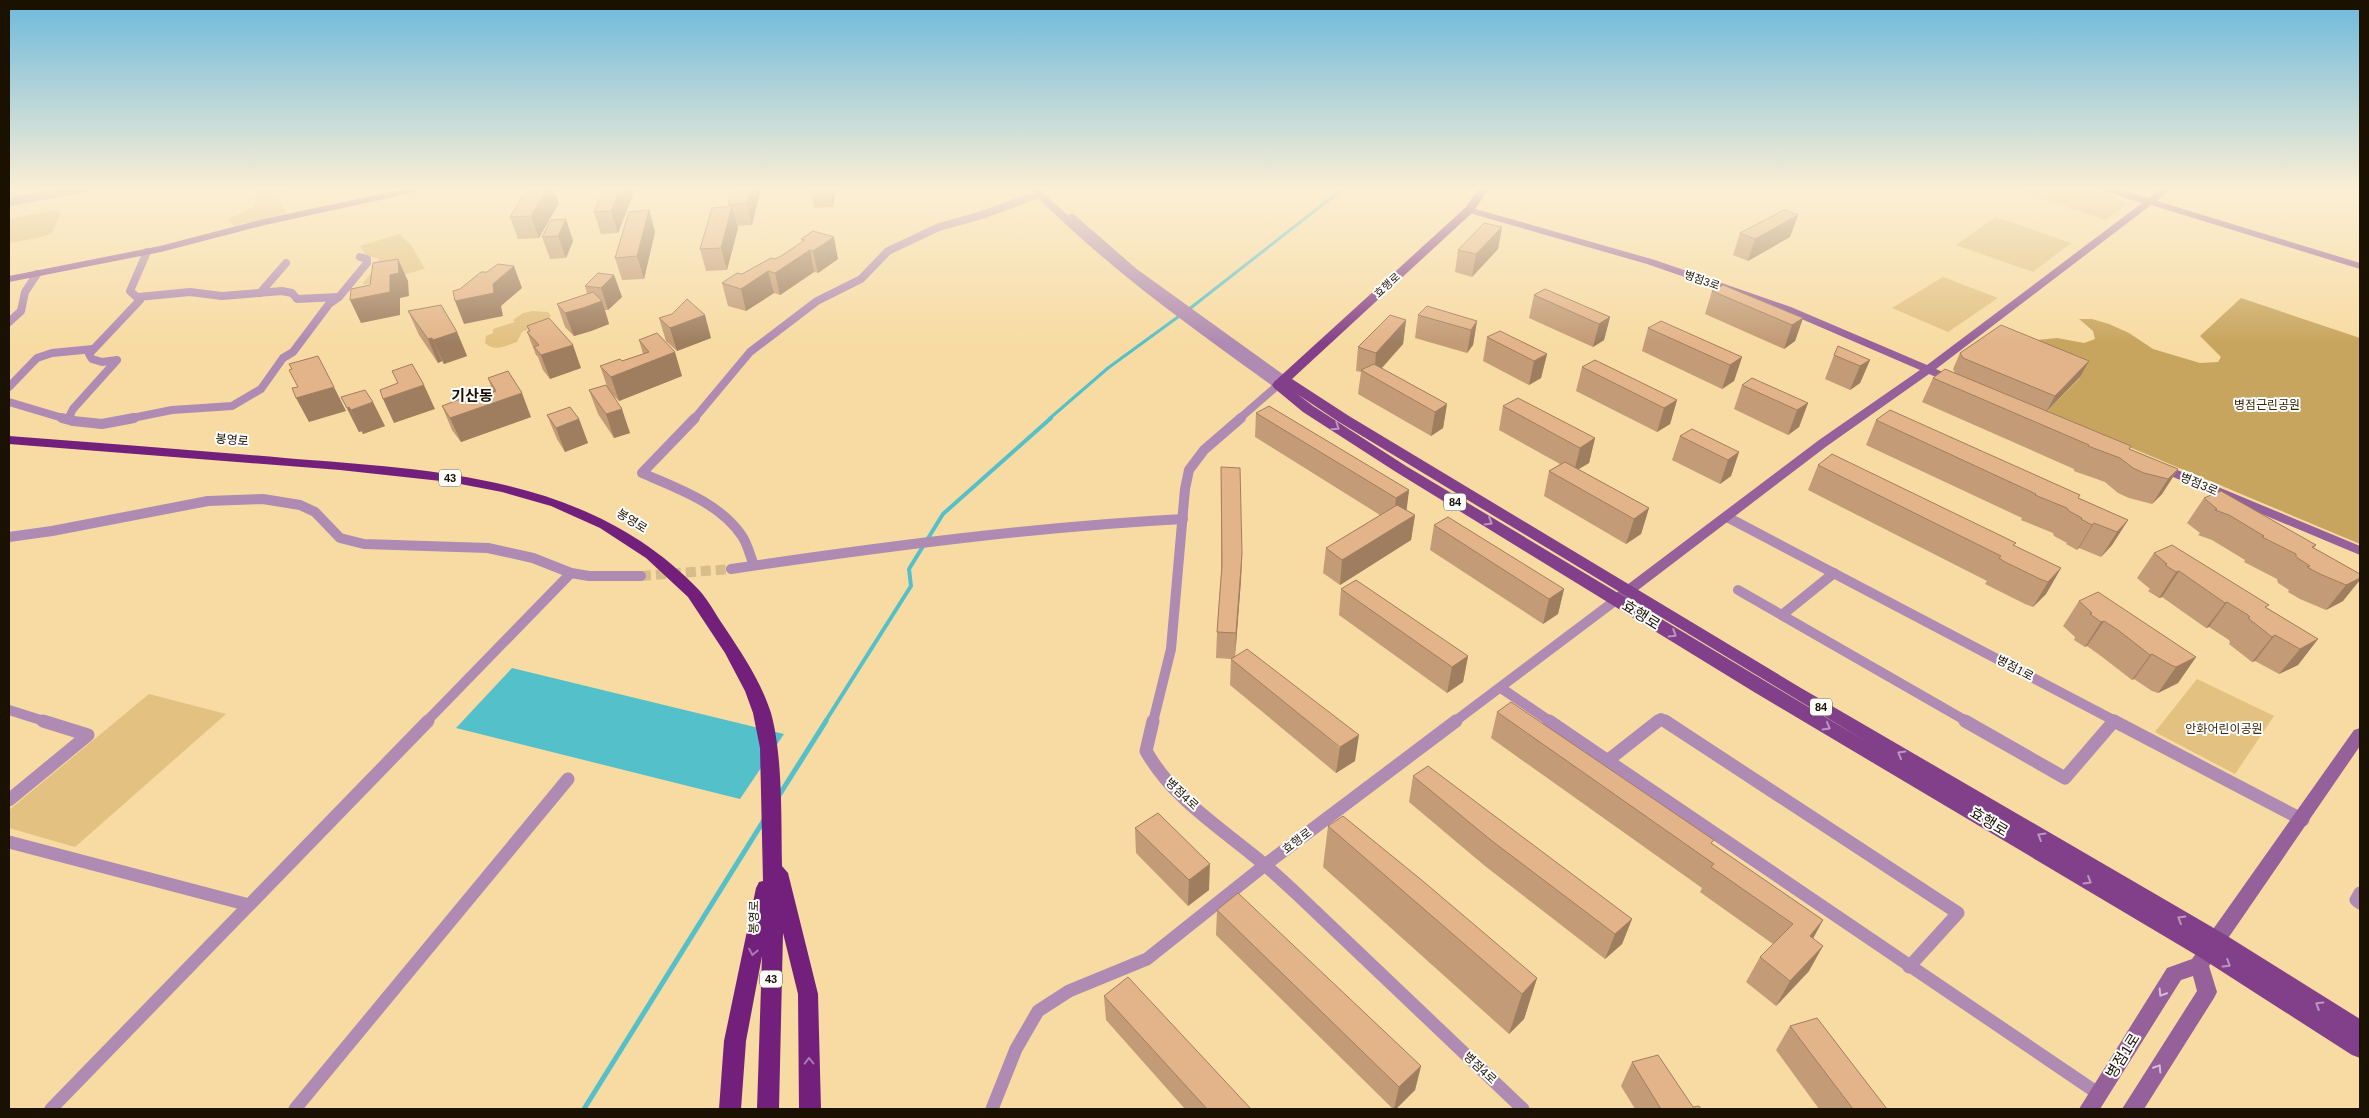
<svg xmlns="http://www.w3.org/2000/svg" width="2369" height="1118" font-family="Helvetica,'Noto Sans KR',sans-serif">
<rect width="100%" height="100%" fill="#f7dba2"/>
<g fill="#e2c181">
<polygon points="256,187 306,187 277,194 286,213 234,226 228,219 247,211 255,204"/>
<path d="M2008,187C2040,187 2103,181 2126,205L2105,220Z"/>
<polygon points="57,210 61,213 52,233 42,237 9,243 9,219"/>
<polygon points="1996,217 2071,243 2033,272 1956,245"/>
<polygon points="399,234 411,245 425,269 364,285 363,283 372,272 379,259 366,255 360,246"/>
<polygon points="1943,277 1998,298 1948,332 1892,308"/>
<path d="M533,311L548,312L551,316L545,321L522,332L517,342C505,346 495,352 485,343L486,336L493,333V329L515,322L513,320L523,313Z"/>
<polygon points="2197,679 2274,716 2235,774 2155,732"/>
<polygon points="149,694 226,714 75,847 9,828 9,810"/>
</g>
<polygon fill="#c8a55e" points="2241,298 2360,338 2360,544 2046,412 2080,378 2027,341 2057,338 2084,343 2095,339 2093,331 2079,319 2092,319 2109,324 2129,333 2153,349 2200,363 2218,362 2221,357 2200,336"/>
<polygon fill="#54c0ca" points="512,668 784,734 740,799 456,728"/>
<g fill="none" stroke-linecap="round" stroke-linejoin="round">
<g stroke="#54c0ca" stroke-width="3">
<polyline points="1188,310 1345,187"/>
<polyline points="1049,419 1108,368 1182,314"/>
</g>
<polyline stroke="#54c0ca" stroke-width="4" points="825,722 911,586 909,569 943,514 1051,418"/>
<g stroke="#54c0ca" stroke-width="5">
<polyline points="778,797 826,721"/>
<polyline points="584,1109 764,820"/>
</g>
<polyline stroke="#d6bd8a" stroke-width="10" stroke-dasharray="10 5" stroke-linecap="butt" points="641,576 731,569"/>
<g stroke="#af8ab2" stroke-width="8">
<path d="M1033,187C1107,263 1192,323 1278,385L1239,419"/>
<polyline points="9,202 90,187"/>
<polyline points="1072,218 1134,272 1284,380"/>
<polyline points="260,293 286,263"/>
<polyline points="138,297 190,292 222,296 282,291 292,293 297,299 338,297"/>
<polyline points="9,322 21,311 25,292 37,274"/>
<polyline points="9,387 37,358 52,353 93,349"/>
<polyline points="9,402 66,419"/>
<polyline points="71,419 69,417 73,409 117,360 102,362 92,359 89,354 140,300 130,291 147,252"/>
<polyline points="127,419 172,410 232,406 261,389 283,358 293,352 329,304 339,297 367,263 367,259 360,257"/>
<polyline points="694,419 750,352 817,301 861,279 888,251 939,227 982,215 1039,194"/>
</g>
<g stroke="#af8ab2" stroke-width="10">
<polyline points="62,418 73,421"/>
<polyline points="70,418 73,421 102,424 134,418"/>
<path d="M695,418L642,473C677,488 720,503 742,536C748,545 750,556 754,565"/>
<polyline points="1727,517 2117,722"/>
<polyline points="9,537 52,531 208,501 263,499 300,505 315,512 340,538 364,544 488,548 533,558 571,573 589,576 641,576"/>
<path d="M731,569C881,547 1032,527 1183,519"/>
<polyline points="1738,590 1968,722"/>
<polyline points="1782,615 1834,573"/>
<polyline points="1501,688 1551,722"/>
<polyline points="9,710 47,722"/>
<polyline points="426,722 571,573"/>
<polyline points="1153,722 1171,649 1185,489 1189,470 1204,450 1241,418"/>
<polyline points="1454,722 1616,600"/>
<polyline points="1656,722 1661,718 1667,722"/>
</g>
<g stroke="#af8ab2" stroke-width="13">
<path d="M1153,721L1146,751C1170,794 1212,822 1249,852C1266,865 1282,880 1298,895L1523,1109"/>
<polyline points="1549,721 2099,1094"/>
<polyline points="1665,721 1958,913 1909,967"/>
<polyline points="1965,721 2065,778 2114,721"/>
<polyline points="2114,721 2303,820"/>
<polyline points="1607,761 1658,721"/>
<polyline points="9,800 88,735 43,721"/>
<polyline points="9,842 249,905"/>
<polyline points="2360,893 2356,900 2360,903"/>
<polyline points="51,1109 428,721"/>
<polyline points="295,1109 568,779"/>
<polyline points="992,1109 1016,1049 1038,1011 1069,991 1147,959 1265,865 1456,721"/>
</g>
<g fill="#96609b" fill-rule="evenodd">
<polygon points="414,187 430,187 425,190 265,225 161,252 9,282 9,276 160,246 264,219"/>
<polygon points="2097,187 2110,187 2148,198 2164,187 2173,187 2157,201 2360,263 2360,269 2151,205 1936,369 1958,379 1960,381 1958,383 1950,383 1929,374 1827,446 1621,603 1611,603 1609,600 1611,597 1819,440 1920,370 1783,311 1647,264 1466,212 1466,208 1472,208 1655,260 1791,307 1927,365 2142,203 2098,189"/>
<polygon points="2158,462 2360,546 2360,555 2154,469 2152,466"/>
<polygon points="2360,728 2360,746 2209,966 2217,992 2214,998 2144,1109 2122,1109 2197,991 2193,976 2181,980 2100,1109 2079,1109 2167,968 2192,959 2354,730"/>
</g>
<path fill="#83408a" fill-rule="evenodd" d="M1480,187H1490L1473,212L1292,379L1349,416L1801,688L2224,934L2360,1019V1058L2352,1055L2201,958L1754,692L1396,472L1303,412L1274,388L1272,385L1274,382L1465,208ZM1297,394L1339,422L1867,742L1406,466L1313,406Z"/>
<path fill="#72207b" fill-rule="evenodd" d="M9,436C101,443 193,450 285,458C433,470 589,475 699,590C709,601 716,615 725,628C743,655 761,682 771,713C783,756 781,821 782,866L788,873L818,994L821,1109H799L798,994L783,933L779,1109H757L762,956L746,1041L741,1109H719L724,1041L756,888L759,882L763,881L760,748L753,713L745,691L725,653L688,597L646,558L600,528L551,506L502,492L450,482L340,470L9,444Z"/>
</g>
<g fill="#c39b76">
<polygon points="605,187 634,187 635,189 618,233 601,234 594,212"/>
<polygon points="732,187 761,187 752,225 737,226 738,228 727,270 706,271 700,249 728,207 728,205"/>
<polygon points="810,187 836,187 833,207 814,208"/>
<polygon points="559,203 539,238 518,239 510,217"/>
<polygon points="649,210 655,232 644,279 622,280 615,258"/>
<polygon points="1798,215 1790,237 1748,261 1733,255 1740,233"/>
<polygon points="566,219 573,241 566,258 550,259 542,237"/>
<polygon points="1502,227 1498,249 1472,277 1455,272 1458,250"/>
<polygon points="813,231 838,259 818,273 814,272 780,295 774,293 746,311 728,306 722,283 781,256 802,242 801,239"/>
<polygon points="614,275 622,297 608,310 605,310 609,324 591,331 574,336 565,327 557,304 587,294 585,286"/>
<polygon points="1712,291 1803,318 1795,341 1784,349 1705,314"/>
<polygon points="1534,295 1610,317 1604,340 1593,347 1529,318"/>
<polygon points="408,311 457,332 467,356 444,364 442,361 438,363 419,335"/>
<polygon points="1418,315 1477,321 1473,345 1467,353 1415,338"/>
<polygon points="659,318 711,338 677,351 666,341"/>
<polygon points="1406,320 1403,344 1381,368 1447,404 1443,428 1431,436 1358,394 1361,372 1356,371 1358,347"/>
<polygon points="527,326 581,368 550,379 543,370 538,357 536,355 527,332 529,332"/>
<polygon points="1648,328 1742,357 1734,381 1722,389 1642,351"/>
<polygon points="1487,337 1547,354 1541,378 1529,385 1483,361"/>
<polygon points="639,340 682,376 619,401 610,392 630,433 614,438 598,414 589,390 608,389 600,366 622,361 643,354"/>
<polygon points="1960,353 2089,361 2080,377 2047,411 2131,446 2130,449 2178,469 2162,494 2152,504 2129,498 2118,493 2105,482 2074,471 2074,469 1922,402 1933,378 1955,373 1953,369"/>
<polygon points="1834,355 1870,360 1860,383 1850,390 1825,379"/>
<polygon points="1582,367 1677,400 1670,424 1657,432 1576,391"/>
<polygon points="488,378 531,417 461,442 452,430 442,406 465,402 493,392"/>
<polygon points="1742,385 1808,403 1799,427 1788,435 1734,409"/>
<polygon points="341,397 385,426 363,434 362,431 359,432"/>
<polygon points="1503,406 1595,438 1589,463 1578,469 1649,508 1641,534 1626,544 1544,496 1549,471 1560,464 1499,430"/>
<polygon points="1256,413 1409,490 1406,510 1415,515 1411,540 1340,585 1323,573 1326,548 1380,515 1255,437"/>
<polygon points="547,415 579,419 588,443 565,452 557,439"/>
<polygon points="1876,420 2079,498 2128,520 2112,545 2101,557 2079,548 2077,550 2066,544 2067,543 2054,536 2053,533 2021,520 2022,518 1866,445"/>
<polygon points="1680,436 1739,452 1731,476 1720,484 1672,460"/>
<polygon points="1818,465 2014,546 2061,568 2046,594 2033,607 2025,604 1985,584 1987,581 1808,490"/>
<polygon points="1221,467 1242,554 1241,580 1235,656 1355,761 1336,773 1230,685 1231,659 1232,659 1216,658 1217,632 1221,575"/>
<polygon points="2204,498 2316,545 2314,548 2360,574 2343,601 2326,610 2300,599 2288,592 2289,590 2278,583 2277,579 2244,562 2245,560 2212,540 2198,535 2200,533 2187,523"/>
<polygon points="1434,525 1564,589 1558,614 1543,624 1430,550"/>
<polygon points="2154,553 2267,608 2318,639 2298,665 2279,674 2255,661 2252,662 2229,644 2230,642 2229,640 2209,627 2206,628 2162,597 2159,598 2148,591 2150,589 2137,578"/>
<polygon points="1341,589 1468,656 1463,682 1447,693 1339,615"/>
<polygon points="2079,601 2196,657 2178,683 2158,693 2152,691 2134,679 2132,680 2101,656 2087,646 2085,647 2074,640 2075,637 2063,626"/>
<polygon points="1497,712 1713,845 1823,920 1813,938 1809,971 1776,1006 1746,982 1760,957 1773,944 1700,892 1702,888 1491,738"/>
<polygon points="1413,776 1632,919 1622,944 1605,959 1485,866 1409,802"/>
<polygon points="1328,826 1537,978 1524,1019 1509,1034 1323,867"/>
<polygon points="1135,828 1209,890 1188,906 1136,853"/>
<polygon points="1217,910 1421,1066 1415,1090 1396,1109 1393,1109 1216,935"/>
<polygon points="1104,996 1251,1109 1185,1109 1106,1020"/>
<polygon points="1790,1026 1887,1109 1819,1109 1776,1050"/>
<polygon points="1632,1062 1693,1107 1701,1109 1635,1109 1621,1086"/>
</g>
<g fill="#9f7e60">
<polygon points="548,187 553,187 559,203 539,238 531,216"/>
<polygon points="621,187 634,187 635,189 618,233 611,211"/>
<polygon points="751,187 761,187 752,225 747,203"/>
<polygon points="829,187 836,187 833,207"/>
<polygon points="732,206 738,228 727,270 721,248"/>
<polygon points="649,210 655,232 644,279 637,256"/>
<polygon points="1798,215 1790,237 1748,261 1755,239"/>
<polygon points="566,219 573,241 566,258 558,236"/>
<polygon points="1502,227 1498,249 1472,277 1476,254"/>
<polygon points="834,237 838,259 818,273 813,251"/>
<polygon points="810,250 814,272 780,295 775,273"/>
<polygon points="398,259 408,281 409,296 400,298 400,315 361,323 350,300 390,275"/>
<polygon points="514,266 522,288 501,306 503,316 464,324 455,301 493,284"/>
<polygon points="768,271 774,293 746,311 741,289"/>
<polygon points="614,275 622,297 608,310 601,288"/>
<polygon points="602,301 609,324 591,331 574,336 565,313"/>
<polygon points="705,315 711,338 677,351 670,328"/>
<polygon points="1610,317 1604,340 1593,347 1599,324"/>
<polygon points="1803,318 1795,341 1784,349 1792,325"/>
<polygon points="1406,320 1403,344 1374,377 1376,353"/>
<polygon points="1477,321 1473,345 1467,353 1471,330"/>
<polygon points="457,332 467,356 444,364 433,340"/>
<polygon points="432,338 442,361 438,363 428,339"/>
<polygon points="573,345 581,368 550,379 541,355"/>
<polygon points="675,352 682,376 619,401 611,377"/>
<polygon points="1547,354 1541,378 1529,385 1534,361"/>
<polygon points="1742,357 1734,381 1722,389 1730,365"/>
<polygon points="1870,360 1860,383 1850,390 1860,366"/>
<polygon points="2089,361 2080,377 2046,412 2055,396"/>
<polygon points="424,385 435,409 394,423 383,399"/>
<polygon points="334,387 346,411 309,422 296,398"/>
<polygon points="522,393 531,417 461,442 450,418"/>
<polygon points="1677,400 1670,424 1657,432 1664,408"/>
<polygon points="373,402 385,426 363,434 351,410"/>
<polygon points="1808,403 1799,427 1788,435 1797,410"/>
<polygon points="1447,404 1443,428 1431,436 1435,412"/>
<polygon points="349,407 362,431 359,432 347,408"/>
<polygon points="622,409 630,433 614,438 606,414"/>
<polygon points="579,419 588,443 565,452 556,428"/>
<polygon points="1595,438 1589,463 1574,472 1580,448"/>
<polygon points="1739,452 1731,476 1720,484 1728,460"/>
<polygon points="2178,469 2162,494 2152,504 2168,479"/>
<polygon points="1409,490 1406,515 1393,523 1396,498"/>
<polygon points="1649,508 1641,534 1626,544 1634,519"/>
<polygon points="1415,515 1411,540 1340,585 1342,560"/>
<polygon points="2128,520 2112,545 2101,557 2117,532"/>
<polygon points="2094,523 2079,548 2077,550 2092,525"/>
<polygon points="1242,554 1241,580 1235,659 1236,633"/>
<polygon points="2061,568 2046,594 2033,607 2048,582"/>
<polygon points="2179,571 2162,597 2159,598 2176,572"/>
<polygon points="2360,578 2360,580 2343,601 2326,610 2346,585"/>
<polygon points="1564,589 1558,614 1543,624 1549,599"/>
<polygon points="2227,602 2209,627 2206,628 2225,603"/>
<polygon points="2104,621 2087,646 2085,647 2101,622"/>
<polygon points="2275,635 2255,661 2252,662 2272,637"/>
<polygon points="2318,639 2298,665 2279,674 2300,649"/>
<polygon points="2152,654 2134,679 2132,680 2150,655"/>
<polygon points="1468,656 1463,682 1447,693 1452,667"/>
<polygon points="2196,657 2178,683 2158,693 2176,667"/>
<polygon points="1359,735 1355,761 1336,773 1340,747"/>
<polygon points="1210,864 1209,890 1188,906 1189,880"/>
<polygon points="1632,919 1622,944 1605,959 1615,934"/>
<polygon points="1823,920 1809,946 1810,936"/>
<polygon points="1823,946 1809,971 1776,1006 1790,981"/>
<polygon points="1537,978 1524,1019 1509,1034 1522,994"/>
<polygon points="1421,1066 1415,1090 1396,1109 1394,1109 1399,1087"/>
</g>
<g fill="#e3b489" stroke="#9f7e60">
<polygon points="528,187 548,187 531,216 510,217"/>
<polygon points="605,187 621,187 611,211 594,212"/>
<polygon points="732,187 751,187 747,203 728,205"/>
<polygon points="732,206 721,248 700,249 712,208"/>
<polygon points="649,210 637,256 615,258 629,212"/>
<polygon points="1784,210 1798,215 1755,239 1740,233"/>
<polygon points="566,219 558,236 542,237 551,220"/>
<polygon points="1484,223 1502,227 1476,254 1458,250"/>
<polygon points="813,231 834,237 813,251 810,250 775,273 768,271 741,289 722,283 737,273 742,274 771,258 775,259 781,256 805,240 801,239"/>
<polygon points="398,259 399,273 390,275 390,292 350,300 351,289 370,285 373,263"/>
<polygon points="498,264 514,266 493,284 494,293 455,301 453,291 460,289 481,272 487,272"/>
<polygon points="598,273 614,275 601,288 585,286"/>
<polygon points="1723,285 1803,318 1792,325 1712,291"/>
<polygon points="1545,289 1610,317 1599,324 1534,295"/>
<polygon points="593,292 602,301 583,308 565,313 557,304"/>
<polygon points="687,299 705,315 670,328 659,318 672,314"/>
<polygon points="441,305 457,332 433,340 432,338 428,339 408,311"/>
<polygon points="1427,306 1477,321 1471,330 1418,315"/>
<polygon points="1390,315 1406,320 1376,353 1358,347"/>
<polygon points="549,318 573,345 541,355 534,347 539,345 527,332 530,331 527,326"/>
<polygon points="1661,321 1742,357 1730,365 1648,328"/>
<polygon points="2001,325 2089,361 2055,396 1963,358 1960,353"/>
<polygon points="1500,331 1547,354 1534,361 1487,337"/>
<polygon points="657,333 675,352 611,377 600,366 620,359 622,361 649,352 639,340"/>
<polygon points="1838,346 1870,360 1860,366 1834,355"/>
<polygon points="318,356 334,387 296,398 292,388 298,387 289,370 292,369 289,364"/>
<polygon points="1595,360 1677,400 1664,408 1582,367"/>
<polygon points="412,364 424,385 383,399 380,390 398,383 392,371"/>
<polygon points="1374,364 1447,404 1435,412 1361,370"/>
<polygon points="1945,369 2131,446 2129,449 2178,469 2168,479 2144,473 2133,468 2120,458 2088,446 2089,445 1933,378"/>
<polygon points="508,371 522,393 450,418 442,406 463,398 465,402 496,391 488,378"/>
<polygon points="1752,378 1808,403 1797,410 1742,385"/>
<polygon points="606,385 622,409 606,414 589,390"/>
<polygon points="365,390 373,402 351,410 349,407 347,408 341,397"/>
<polygon points="1518,398 1595,438 1580,448 1503,406"/>
<polygon points="1269,406 1409,490 1396,498 1256,413"/>
<polygon points="570,407 579,419 556,428 547,415"/>
<polygon points="1890,410 2080,495 2078,498 2128,520 2117,532 2094,523 2092,525 2081,519 2082,518 2069,511 2067,508 2035,495 2036,494 1876,420"/>
<polygon points="1692,429 1739,452 1728,460 1680,436"/>
<polygon points="1832,454 2016,543 2013,545 2061,568 2048,582 2040,579 2005,562 1999,558 2001,556 1818,465"/>
<polygon points="1565,462 1649,508 1634,519 1549,471"/>
<polygon points="1221,467 1240,468 1242,554 1236,633 1217,632 1222,565"/>
<polygon points="2221,491 2316,545 2312,547 2360,574 2360,578 2346,585 2320,574 2307,567 2310,566 2296,557 2296,554 2262,537 2264,536 2229,515 2215,510 2217,509 2204,498"/>
<polygon points="1397,505 1415,515 1342,560 1326,548"/>
<polygon points="1448,517 1564,589 1549,599 1434,525"/>
<polygon points="2172,545 2269,605 2265,607 2318,639 2300,649 2275,635 2272,637 2248,618 2250,617 2248,615 2227,602 2225,603 2179,571 2176,572 2165,565 2167,564 2154,553"/>
<polygon points="1356,580 1468,656 1452,667 1341,589"/>
<polygon points="2098,592 2196,657 2176,667 2171,665 2152,654 2150,655 2118,630 2104,621 2101,622 2090,614 2092,613 2079,601"/>
<polygon points="1247,649 1359,735 1340,747 1231,659"/>
<polygon points="1511,702 1714,840 1711,843 1823,920 1810,936 1823,946 1790,981 1760,957 1793,924 1711,867 1714,864 1497,712"/>
<polygon points="1428,766 1632,919 1615,934 1492,841 1413,776"/>
<polygon points="1158,813 1210,864 1189,880 1135,828"/>
<polygon points="1343,816 1424,882 1537,978 1522,994 1328,826"/>
<polygon points="1238,893 1421,1066 1399,1087 1217,910"/>
<polygon points="1128,977 1251,1109 1207,1109 1104,996"/>
<polygon points="1817,1018 1887,1109 1853,1109 1790,1026"/>
<polygon points="1658,1055 1693,1107 1699,1106 1701,1109 1661,1109 1632,1062"/>
</g>
<defs><path id="oneway-chevron" d="M-2-3.5L2.5 0L-2 3.5" fill="none" stroke-width="1.6" stroke-linecap="round" stroke-linejoin="round" transform="scale(1.25)"/></defs>
<g stroke="#bb96bf">
<use href="#oneway-chevron" transform="translate(1336 427) rotate(33)"/>
<use href="#oneway-chevron" transform="translate(1489 522) rotate(31)"/>
<use href="#oneway-chevron" transform="translate(1673 634) rotate(32)"/>
<use href="#oneway-chevron" transform="translate(1827 727) rotate(30)"/>
<use href="#oneway-chevron" transform="translate(1901 754) rotate(-150)"/>
<use href="#oneway-chevron" transform="translate(2041 836) rotate(-149)"/>
<use href="#oneway-chevron" transform="translate(2088 881) rotate(31)"/>
<use href="#oneway-chevron" transform="translate(2181 919) rotate(-149)"/>
<use href="#oneway-chevron" transform="translate(2227 964) rotate(32)"/>
<use href="#oneway-chevron" transform="translate(2319 1005) rotate(-148)"/>
</g>
<g stroke="#aa79b0">
<use href="#oneway-chevron" transform="translate(753 952) rotate(101)"/>
<use href="#oneway-chevron" transform="translate(809 1061) rotate(-91)"/>
</g>
<g stroke="#d5bfd7">
<use href="#oneway-chevron" transform="translate(2162 993) rotate(122)"/>
<use href="#oneway-chevron" transform="translate(2158 1068) rotate(-57)"/>
</g>
<linearGradient id="sky" x2="0" y2="1"><stop stop-color="#6db9dc"/><stop offset="0.55" stop-color="#fbefd5"/><stop offset="1" stop-color="#fbefd5" stop-opacity="0"/></linearGradient>
<rect width="2369" height="343" fill="url(#sky)"/>
<g text-anchor="middle" stroke-width="4" stroke-linejoin="round" paint-order="stroke">
<g font-size="11" fill="#1b1100" stroke="#fff">
<text transform="translate(1702 280) rotate(19)" y="4">병점3로</text>
<text transform="translate(1387 285) rotate(-42)" y="4">효행로</text>
</g>
<g fill="#fff" stroke="#5f584c" stroke-width="1">
<rect x="439" y="469.5" width="22" height="17" rx="4"/>
<rect x="1444" y="493.5" width="22" height="17" rx="4"/>
<rect x="1810" y="698.5" width="22" height="17" rx="4"/>
<rect x="760" y="970.5" width="22" height="17" rx="4"/>
</g>
<g font-size="11" font-weight="bold" fill="#1b1100">
<text x="450" y="482">43</text>
<text x="1455" y="506">84</text>
<text x="1821" y="711">84</text>
<text x="771" y="983">43</text>
</g>
<g font-size="12" fill="#362706" stroke="#fff">
<text x="2267" y="409">병점근린공원</text>
<text x="2224" y="733">안화어린이공원</text>
</g>
<g font-size="12" fill="#1b1100" stroke="#fff">
<text transform="translate(232 440) rotate(5)" y="4">봉영로</text>
<text transform="translate(2199 484) rotate(23)" y="4">병점3로</text>
<text transform="translate(632 521) rotate(32)" y="4">봉영로</text>
<text transform="translate(2015 668) rotate(28)" y="4">병점1로</text>
<text transform="translate(1182 794) rotate(43)" y="4">병점4로</text>
<text transform="translate(1297 841) rotate(-37)" y="4">효행로</text>
<text transform="translate(754 917) rotate(-89)" y="4">봉영로</text>
<text transform="translate(1480 1068) rotate(43)" y="4">병점4로</text>
</g>
<g font-size="15" font-weight="bold" fill="#1b1100" stroke="#fff">
<text x="472" y="401">기산동</text>
</g>
<g font-size="15" fill="#1b1100" stroke="#fff">
<text transform="translate(1641 615) rotate(32)" y="5">효행로</text>
<text transform="translate(1989 822) rotate(31)" y="5">효행로</text>
<text transform="translate(2123 1056) rotate(-58)" y="5">병점1로</text>
</g>
</g>
<rect width="2369" height="1118" fill="none" stroke="#1b1100" stroke-width="20"/>
</svg>
